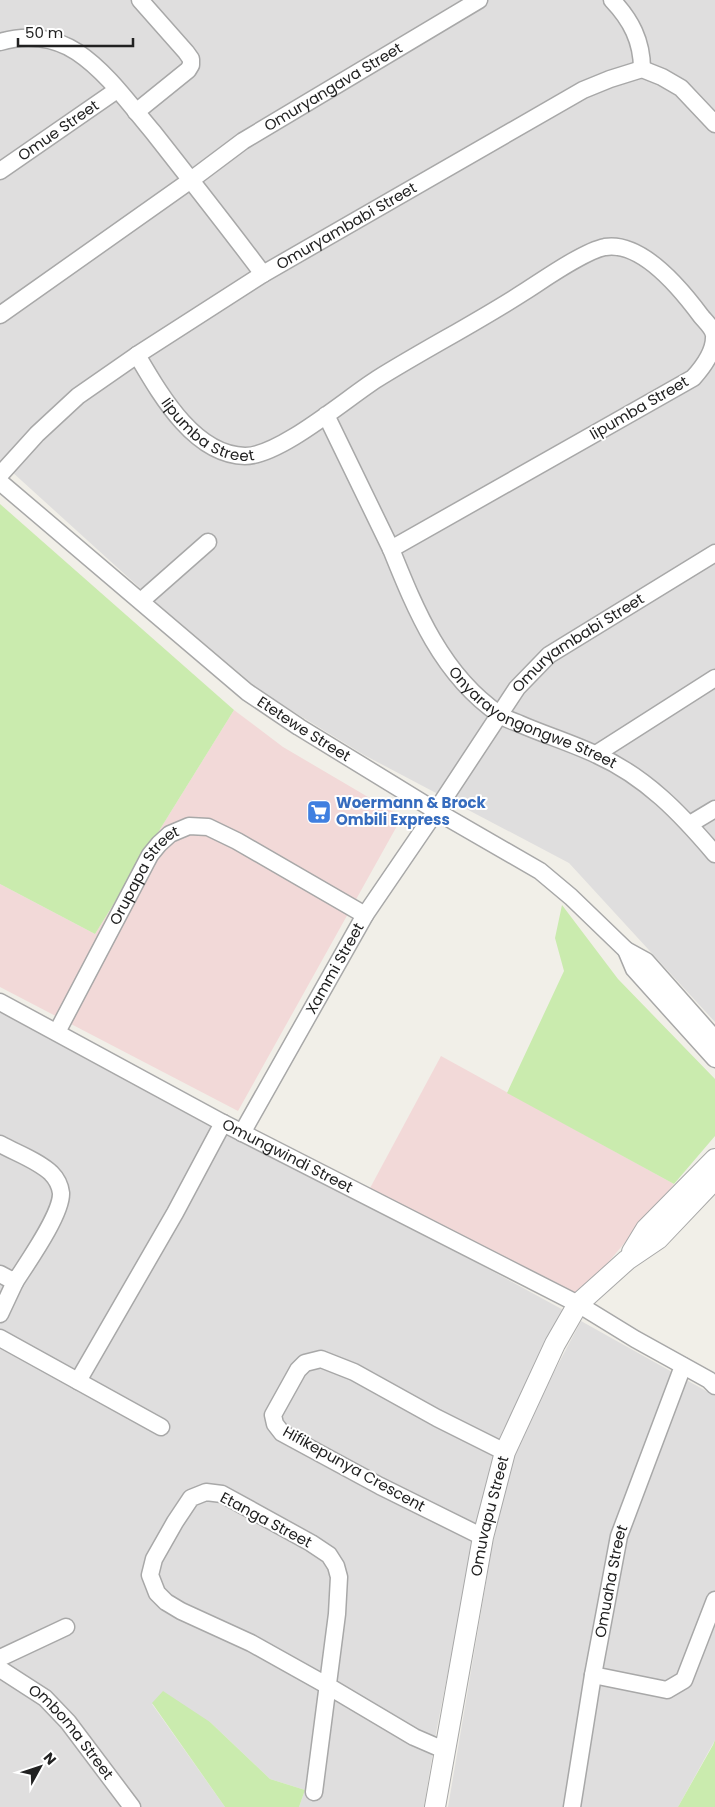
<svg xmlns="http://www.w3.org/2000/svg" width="715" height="1807" font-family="Poppins,sans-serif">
<rect width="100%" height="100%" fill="#f1efe8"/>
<g fill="#dfdede">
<polygon points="0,0 715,0 715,1022 569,863 364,755 263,693 152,599 0,461"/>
<polygon points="0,1002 567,1312 503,1430 479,1515 436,1733 424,1807 299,1807 305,1790 270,1779 210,1722 152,1704 225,1807 0,1807"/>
<polygon points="581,1321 715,1396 715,1740 678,1807 448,1807 492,1547 515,1446"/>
</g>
<g fill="#f2d9d8">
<polygon points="234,710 283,747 402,817 238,1111 0,987 0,884 95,934"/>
<polygon points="441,1056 674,1184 575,1302 369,1190"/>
</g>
<g fill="#caebae">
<polygon points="0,504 234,710 95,934 0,884"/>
<polygon points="562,905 618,979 715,1079 715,1136 674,1184 507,1093 564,971 555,938"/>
<polygon points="163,1691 210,1722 270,1779 305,1790 299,1807 225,1807 152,1703"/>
<polygon points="715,1740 715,1807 678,1807 713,1745"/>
</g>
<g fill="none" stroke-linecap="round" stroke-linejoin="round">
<defs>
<g id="minor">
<path d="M612,0C631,20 642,41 642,69"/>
<path d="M0,42C26,34 54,37 77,52C107,72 130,105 153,132C190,179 227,226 263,274"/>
<polyline points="136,112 188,70 191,65 191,59 186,52 140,0"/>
<path id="s1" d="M0,171L117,90"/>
<path id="s2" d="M0,315L191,180L243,141L479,0"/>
<path id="s3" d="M137,355C160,394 194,455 245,456C280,456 347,398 377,379C425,349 476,323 524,292C543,280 584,251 605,247C642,241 681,289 701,316C705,321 713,328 714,335C715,351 703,367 693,378L391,549L326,415"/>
<path id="s4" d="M0,475L37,434L78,396L137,355L263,274L583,90L610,79L642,69L662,77L681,88L715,124"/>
<path id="s5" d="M0,482L247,692L299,727L436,811L540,871L571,897L626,950L646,961L715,1039"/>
<path id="s6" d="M391,549C416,611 442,675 499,714C505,719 513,721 520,724C545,735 572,743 597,755C646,777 681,814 715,854"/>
<polyline points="141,601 208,542"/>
<polyline points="596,754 715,678"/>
<polyline points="690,824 715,809"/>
<polyline points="626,950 634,969 715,1059"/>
<path id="s7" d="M0,1002L223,1123L578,1304L635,1339L709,1380L715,1386"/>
<path id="s8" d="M57,1032L150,855L159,844L170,834L189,826L208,827L237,841L365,915"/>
<path id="s9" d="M242,1133L365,915L436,811L517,688L549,655L715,553"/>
<path d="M0,1144C16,1153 37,1160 51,1173C56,1178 60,1185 61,1193C62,1214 27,1263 15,1282L0,1274"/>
<polyline points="0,1314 15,1282"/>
<polyline points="0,1338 161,1427"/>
<polyline points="78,1381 175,1213 223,1123"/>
<polyline points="483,1537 380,1486 282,1433 275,1424 273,1415 298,1370 305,1363 321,1359 354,1372 437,1418 505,1452"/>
<polyline points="0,1658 66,1627"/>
<path id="s10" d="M0,1669L45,1698L68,1722L132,1807"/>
<polyline points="593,1675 667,1690 684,1680 715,1600"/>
<polyline points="314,1792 337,1614 339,1577 336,1566 329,1555 311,1543 222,1494 206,1492 191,1498 175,1522 154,1559 150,1575 157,1593 166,1602 181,1611 251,1643 328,1686 414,1737 444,1750"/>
<path id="s11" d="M572,1807L593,1675L619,1536L683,1366"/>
</g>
<g id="tertiary">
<polyline points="632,1252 646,1229 715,1159"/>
<path id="s12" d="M435,1807L483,1537L505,1452L555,1344L578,1304L627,1260L658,1239L715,1179"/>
</g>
</defs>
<use href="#minor" stroke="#a8a8a8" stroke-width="19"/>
<use href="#tertiary" stroke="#a8a8a8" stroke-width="22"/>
<use href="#minor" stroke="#fff" stroke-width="16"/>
<use href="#tertiary" stroke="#fff" stroke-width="20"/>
</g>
<defs>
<symbol id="supermarket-square" viewBox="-11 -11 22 22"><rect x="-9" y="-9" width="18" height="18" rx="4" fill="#3f7fe0" stroke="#fff"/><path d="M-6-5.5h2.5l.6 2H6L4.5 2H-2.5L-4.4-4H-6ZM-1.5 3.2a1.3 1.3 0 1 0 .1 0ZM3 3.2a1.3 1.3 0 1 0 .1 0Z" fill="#fff"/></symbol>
</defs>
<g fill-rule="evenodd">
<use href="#supermarket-square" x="305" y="798" width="28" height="28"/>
</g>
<g text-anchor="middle" stroke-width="4" stroke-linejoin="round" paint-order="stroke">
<g font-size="15" fill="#212121" stroke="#fff">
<text dy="5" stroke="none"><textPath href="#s2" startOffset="404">Omuryangava Street</textPath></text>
<text dy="5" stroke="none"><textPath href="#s1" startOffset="71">Omue Street</textPath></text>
<text dy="5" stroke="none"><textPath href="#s4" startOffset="429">Omuryambabi Street</textPath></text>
<text transform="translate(639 408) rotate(-30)" y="5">Iipumba Street</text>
<text dy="5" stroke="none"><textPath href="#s3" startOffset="108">Iipumba Street</textPath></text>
<text dy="5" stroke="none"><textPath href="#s9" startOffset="600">Omuryambabi Street</textPath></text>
<text dy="5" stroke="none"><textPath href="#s6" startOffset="231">Onyarayongongwe Street</textPath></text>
<text dy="5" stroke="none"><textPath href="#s5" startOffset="392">Etetewe Street</textPath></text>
<text dy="5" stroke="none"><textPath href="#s8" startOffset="180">Orupapa Street</textPath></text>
<text dy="5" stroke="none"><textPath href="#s9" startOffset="189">Xammi Street</textPath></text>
<text dy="5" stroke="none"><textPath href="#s7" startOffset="326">Omungwindi Street</textPath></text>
<text transform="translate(354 1469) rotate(29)" y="5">Hifikepunya Crescent</text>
<text dy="5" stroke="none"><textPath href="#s12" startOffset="296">Omuvapu Street</textPath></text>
<text transform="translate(266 1520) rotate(28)" y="5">Etanga Street</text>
<text dy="5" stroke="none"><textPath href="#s11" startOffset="229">Omuaha Street</textPath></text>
<text dy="5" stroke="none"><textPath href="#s10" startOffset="96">Omboma Street</textPath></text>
</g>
<g font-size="15" font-weight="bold" fill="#366cbe" stroke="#fff" text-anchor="start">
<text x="336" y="808">Woermann &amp; Brock<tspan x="336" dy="17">Ombili Express</tspan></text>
</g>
</g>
<g transform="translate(40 1767) rotate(50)" stroke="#ffffff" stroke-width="4" paint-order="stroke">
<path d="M0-4L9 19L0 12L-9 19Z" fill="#212121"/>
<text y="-8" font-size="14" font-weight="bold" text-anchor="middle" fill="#212121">N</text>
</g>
<path d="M18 38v8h115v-8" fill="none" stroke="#212121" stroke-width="2.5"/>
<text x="25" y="38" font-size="15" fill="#212121" stroke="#ffffff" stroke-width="4" paint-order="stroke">50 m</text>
</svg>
